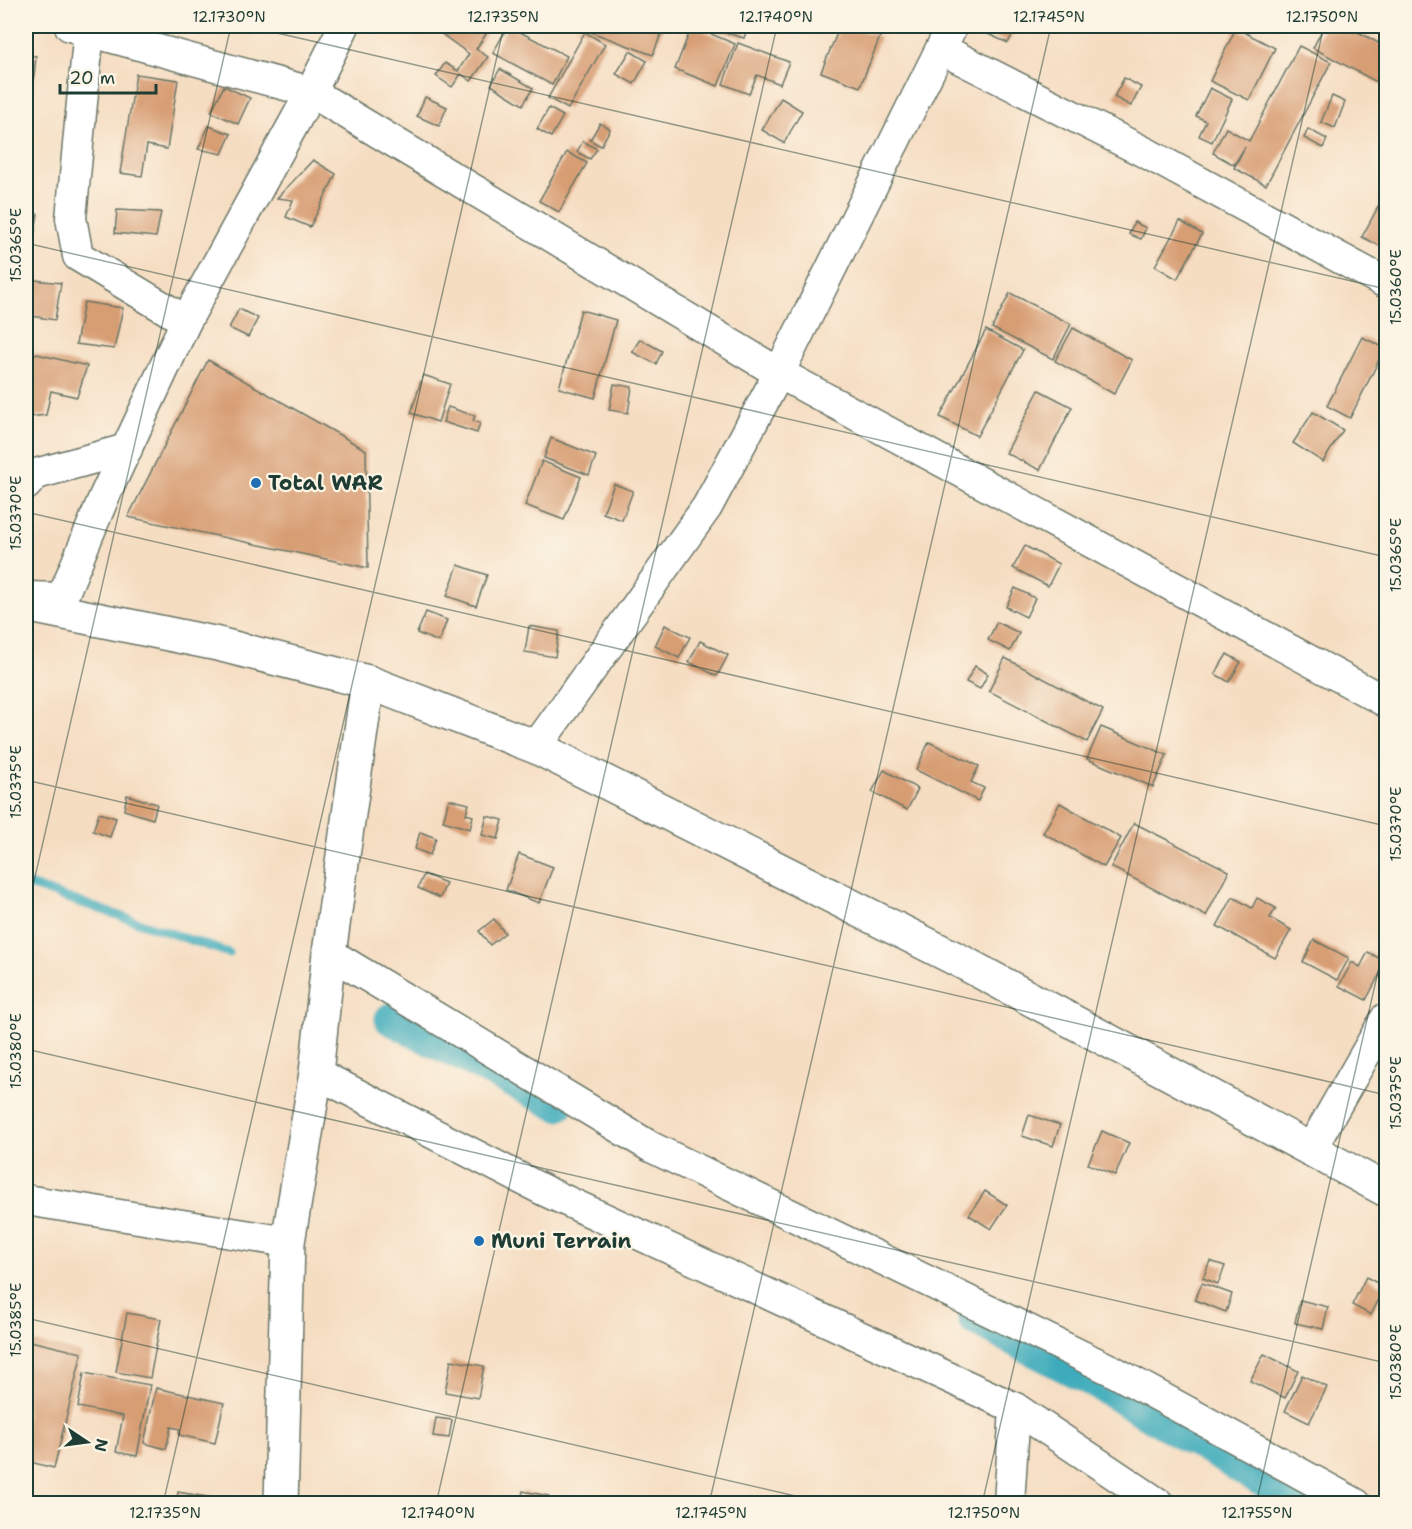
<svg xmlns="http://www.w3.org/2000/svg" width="1412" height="1529" font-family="'Shantell Sans',sans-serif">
<rect width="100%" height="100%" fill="#fcf5e5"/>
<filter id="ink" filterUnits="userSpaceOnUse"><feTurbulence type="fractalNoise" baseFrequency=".0167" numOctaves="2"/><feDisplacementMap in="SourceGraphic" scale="12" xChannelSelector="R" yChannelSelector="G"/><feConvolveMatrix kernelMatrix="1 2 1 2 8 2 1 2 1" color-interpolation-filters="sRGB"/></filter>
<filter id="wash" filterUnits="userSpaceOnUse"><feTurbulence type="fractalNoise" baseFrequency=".008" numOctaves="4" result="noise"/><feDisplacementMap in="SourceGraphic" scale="24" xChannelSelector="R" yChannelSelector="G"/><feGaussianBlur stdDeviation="1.35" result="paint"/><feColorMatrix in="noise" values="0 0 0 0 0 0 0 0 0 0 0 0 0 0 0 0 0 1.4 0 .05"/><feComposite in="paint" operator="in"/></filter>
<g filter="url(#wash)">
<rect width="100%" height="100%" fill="#f5ddc2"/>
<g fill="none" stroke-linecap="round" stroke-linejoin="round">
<polyline stroke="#3dabbb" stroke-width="9" points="26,884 229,953"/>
<g stroke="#3dabbb" stroke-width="33">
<polyline points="391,1019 558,1105"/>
<polyline points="974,1319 1082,1375 1303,1504"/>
</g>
</g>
<g id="blocks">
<g fill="#d79d73">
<polygon points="449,26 473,26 486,34 476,49 488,57 471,81 461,74 452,87 436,76 445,63 458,71 469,54 443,35"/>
<polygon points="508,26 567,56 552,85 493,53"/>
<polygon points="575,26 664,26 653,55"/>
<polygon points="692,26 735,44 718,86 675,69"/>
<polygon points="716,26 748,26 744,38 715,30"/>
<polygon points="840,26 850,26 880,37 860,87 821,72"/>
<polygon points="991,26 1017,26 1008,43 988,34"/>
<polygon points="1324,26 1347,26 1386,47 1386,87 1313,48"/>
<polygon points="1236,28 1275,48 1249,100 1210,81"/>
<polygon points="585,32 605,44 568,109 548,98"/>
<polygon points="738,43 789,62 780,84 757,75 749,94 723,84"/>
<polygon points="1299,46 1331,62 1266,185 1234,168 1245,147 1234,165 1213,153 1226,128 1249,141"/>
<polygon points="630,51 647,61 634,84 616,74"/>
<polygon points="26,55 36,56 32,96 26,95"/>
<polygon points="500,69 533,88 523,105 491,85"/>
<polygon points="136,74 178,80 167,149 147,145 142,176 120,173"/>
<polygon points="1124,78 1141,87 1131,106 1114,97"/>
<polygon points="224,86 250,98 238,124 211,112"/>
<polygon points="1210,88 1232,99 1212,142 1199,136 1206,121 1196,116"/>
<polygon points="1332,96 1345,102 1335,128 1321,122"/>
<polygon points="425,97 447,107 439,126 417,116"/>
<polygon points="781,98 802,111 784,143 762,130"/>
<polygon points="549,108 563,116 551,137 537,129"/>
<polygon points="26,118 31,119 28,142 26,141"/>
<polygon points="600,123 610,129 601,146 590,140"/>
<polygon points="209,126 231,134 222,154 198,149"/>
<polygon points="1308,129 1327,139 1323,148 1304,138"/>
<polygon points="583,141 597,149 590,159 577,152"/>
<polygon points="567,152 587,163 559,212 539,201"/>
<polygon points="313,160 336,174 310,227 286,217 293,200 277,198"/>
<polygon points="1384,196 1386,197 1386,249 1362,237"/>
<polygon points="117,210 161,212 156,237 115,233"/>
<polygon points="26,212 38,214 27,275 26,275"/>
<polygon points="1180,221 1202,234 1177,279 1155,266"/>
<polygon points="1134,222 1146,228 1141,239 1129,234"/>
<polygon points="26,279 61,283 55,320 26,315"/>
<polygon points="1010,293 1071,324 1053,359 992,328"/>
<polygon points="84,302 123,308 114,349 76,344"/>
<polygon points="239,309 258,318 248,337 229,328"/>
<polygon points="581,310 616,320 595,398 559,388"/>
<polygon points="1073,328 1132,360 1114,394 1055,361"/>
<polygon points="986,330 1023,350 977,436 940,417"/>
<polygon points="1362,337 1385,348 1350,418 1327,406"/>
<polygon points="640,339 662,351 656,364 632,352"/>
<polygon points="33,353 87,366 77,397 51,391 46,415 30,417 26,435 26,382"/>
<polygon points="208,360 366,450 368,568 128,517"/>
<polygon points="423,375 450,384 438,422 411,413"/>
<polygon points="614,384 632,387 628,413 609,410"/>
<polygon points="1039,390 1072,407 1040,470 1006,453"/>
<polygon points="448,407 475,416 473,421 480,423 477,433 443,422"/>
<polygon points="1313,412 1343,430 1323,462 1293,443"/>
<polygon points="551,438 596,456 589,475 544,458"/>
<polygon points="542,461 581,477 564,520 525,505"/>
<polygon points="614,484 633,491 622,520 603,513"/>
<polygon points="1025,546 1059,564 1048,586 1013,568"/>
<polygon points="458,565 487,575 476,606 447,596"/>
<polygon points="1015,588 1035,598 1026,617 1006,607"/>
<polygon points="426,612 447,620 439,642 417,633"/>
<polygon points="997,622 1019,633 1010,651 988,640"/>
<polygon points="665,625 690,637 679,658 655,646"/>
<polygon points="529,626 559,631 555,657 525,652"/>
<polygon points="700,641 728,655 717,676 689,662"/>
<polygon points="1227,654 1241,662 1229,682 1215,674"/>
<polygon points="1005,658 1103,710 1087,742 989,691"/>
<polygon points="975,666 988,674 980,689 966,682"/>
<polygon points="1101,727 1167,755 1153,787 1087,759"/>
<polygon points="929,742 979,766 971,782 984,788 978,801 916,770"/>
<polygon points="884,770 918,789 907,810 872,792"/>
<polygon points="127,795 157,804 153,819 124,810"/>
<polygon points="449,799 469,804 466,814 473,816 470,829 443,821"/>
<polygon points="1060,803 1121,838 1104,867 1043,833"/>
<polygon points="99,813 116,818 110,837 93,831"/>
<polygon points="487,816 503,820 498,839 482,835"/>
<polygon points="1134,823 1229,871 1206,916 1111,867"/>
<polygon points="420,832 436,838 430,855 415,849"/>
<polygon points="519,854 553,867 539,903 506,890"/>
<polygon points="424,874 446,883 440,898 418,888"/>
<polygon points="1233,897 1252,908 1257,898 1276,908 1270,918 1291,930 1275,958 1217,926"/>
<polygon points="494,919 505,933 490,945 479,931"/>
<polygon points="1314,940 1349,958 1337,980 1303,962"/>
<polygon points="1368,952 1386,962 1366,1000 1339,986 1352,962 1360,967"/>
<polygon points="1029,1115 1060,1125 1053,1146 1022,1136"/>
<polygon points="1102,1131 1129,1143 1115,1175 1088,1164"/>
<polygon points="985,1191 1007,1205 991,1229 969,1215"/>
<polygon points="1210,1261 1225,1266 1218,1284 1203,1278"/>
<polygon points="1366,1277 1385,1287 1371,1315 1352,1305"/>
<polygon points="1202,1283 1232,1294 1226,1312 1195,1300"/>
<polygon points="1300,1300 1328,1307 1323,1329 1295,1323"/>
<polygon points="127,1313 161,1319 150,1378 116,1372"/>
<polygon points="26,1340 82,1353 54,1468 26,1461"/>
<polygon points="1264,1354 1298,1371 1285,1398 1250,1381"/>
<polygon points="451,1360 484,1366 478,1398 445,1392"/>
<polygon points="84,1373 150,1385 137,1456 116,1452 123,1416 78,1407"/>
<polygon points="1302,1375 1327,1387 1309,1423 1285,1411"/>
<polygon points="156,1388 224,1403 215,1443 179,1435 180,1429 171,1427 166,1449 144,1443"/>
<polygon points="436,1418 452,1420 449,1438 433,1436"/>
<polygon points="523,1491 549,1496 548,1504 521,1504"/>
<polygon points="178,1492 224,1500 224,1504 176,1504"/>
</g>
</g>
</g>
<g filter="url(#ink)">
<use href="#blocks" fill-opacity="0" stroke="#6a7566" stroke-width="1.5"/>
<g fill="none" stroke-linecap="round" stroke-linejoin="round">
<defs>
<g id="minor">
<polyline points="70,26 311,92 779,373 1386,702"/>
<polyline points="89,29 71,218 78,256 186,321"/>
<polyline points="941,49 1150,155 1386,283"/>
<polyline points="26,485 36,474 127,449"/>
<polyline points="26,597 62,598 104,497 186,321 311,92 344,26"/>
<polyline points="536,747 707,507 779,373 952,26"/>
<polyline points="329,953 651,1147 1113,1371 1356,1504"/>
<polyline points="316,1073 545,1191 1015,1408 1159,1504"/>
<polyline points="1311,1149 1386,1018"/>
<polyline points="26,1200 288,1242"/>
<polyline points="1009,1504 1015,1408"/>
</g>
<polyline id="secondary" points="281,1504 288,1242 316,1073 329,953 368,682"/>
<polyline id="trunk" points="26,605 218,644 368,682 536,747 964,963 1386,1190"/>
</defs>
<use href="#minor" stroke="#6a7566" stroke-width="33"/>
<use href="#secondary" stroke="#6a7566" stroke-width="36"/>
<use href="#trunk" stroke="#6a7566" stroke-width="36"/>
<use href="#minor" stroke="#fff" stroke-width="30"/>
<use href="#secondary" stroke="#fff" stroke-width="33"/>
<use href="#trunk" stroke="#fff" stroke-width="33"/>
</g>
</g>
<path fill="none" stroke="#1f3d34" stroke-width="1.5" stroke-opacity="0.45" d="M247,26L1386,289M26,243L1386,557M26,512L1386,826M26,780L1386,1095M26,916L231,26M26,1049L1386,1363M26,1318L830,1504M163,1504L504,26M436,1504L777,26M709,1504L1051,26M982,1504L1324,26M1256,1504L1386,937"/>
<g fill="#1f6fb2" stroke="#fcf5e5" stroke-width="2">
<circle cx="256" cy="483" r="6"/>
<circle cx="479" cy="1241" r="6"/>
</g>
<g text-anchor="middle" stroke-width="4.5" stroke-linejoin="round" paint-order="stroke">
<g font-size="21" font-weight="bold" fill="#1f3d34" stroke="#fcf5e5" text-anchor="start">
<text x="268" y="490">Total WAR</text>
<text x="491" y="1248">Muni Terrain</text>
</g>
</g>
<rect width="1412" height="1529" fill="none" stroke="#fcf5e5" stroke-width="66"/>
<g transform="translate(87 1442) rotate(103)" stroke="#fcf5e5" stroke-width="4.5" paint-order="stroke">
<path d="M0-4.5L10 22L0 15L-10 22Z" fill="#1f3d34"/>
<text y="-9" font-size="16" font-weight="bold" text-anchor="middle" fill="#1f3d34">N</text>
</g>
<path d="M60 84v9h96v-9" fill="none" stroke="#1f3d34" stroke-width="3"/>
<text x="69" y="84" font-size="18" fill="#1f3d34" stroke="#fcf5e5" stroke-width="4.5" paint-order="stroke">20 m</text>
<rect x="33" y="33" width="1346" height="1463" fill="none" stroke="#1f3d34" stroke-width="2"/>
<g font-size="15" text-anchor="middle" fill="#1f3d34">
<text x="229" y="22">12.1730°N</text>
<text x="503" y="22">12.1735°N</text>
<text x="776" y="22">12.1740°N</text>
<text x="1049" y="22">12.1745°N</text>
<text x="1322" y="22">12.1750°N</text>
<text transform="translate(16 245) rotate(-90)" y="5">15.0365°E</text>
<text transform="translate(1396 287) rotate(-90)" y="5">15.0360°E</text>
<text transform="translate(16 513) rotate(-90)" y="5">15.0370°E</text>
<text transform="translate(1396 555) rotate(-90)" y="5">15.0365°E</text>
<text transform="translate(16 782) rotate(-90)" y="5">15.0375°E</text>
<text transform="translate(1396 824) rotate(-90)" y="5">15.0370°E</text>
<text transform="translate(16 1051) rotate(-90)" y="5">15.0380°E</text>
<text transform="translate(1396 1093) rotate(-90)" y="5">15.0375°E</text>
<text transform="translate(16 1320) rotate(-90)" y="5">15.0385°E</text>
<text transform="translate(1396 1362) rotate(-90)" y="5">15.0380°E</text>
<text x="165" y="1518">12.1735°N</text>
<text x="438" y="1518">12.1740°N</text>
<text x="711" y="1518">12.1745°N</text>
<text x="984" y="1518">12.1750°N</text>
<text x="1257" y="1518">12.1755°N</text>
</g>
</svg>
